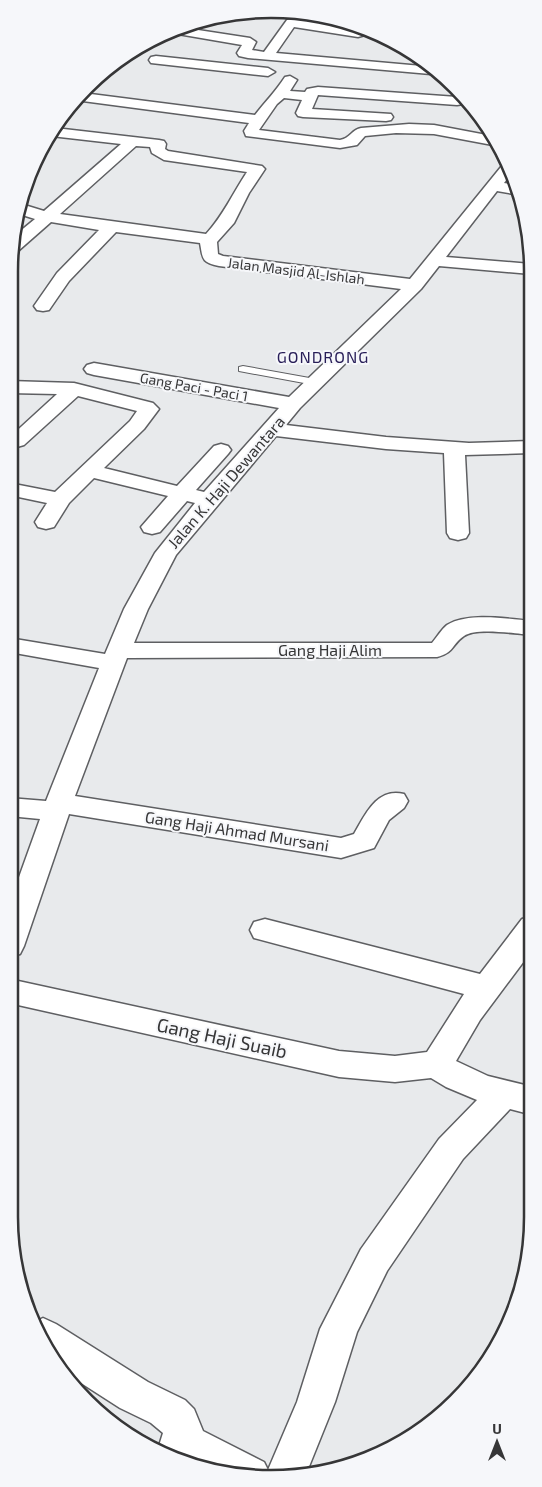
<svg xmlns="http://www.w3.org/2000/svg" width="542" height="1487" font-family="'Exo 2',sans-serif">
<rect width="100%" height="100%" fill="#e8eaec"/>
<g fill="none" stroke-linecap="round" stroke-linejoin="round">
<defs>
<polygon id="service" points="243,366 315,379 320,382 315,385 239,371 239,367"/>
<g id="minor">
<polygon points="291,19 362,28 372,33 358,37 294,27 276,53 433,67 442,75 248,58 239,56 237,53 242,45 172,33 185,28 250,38 256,42 252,50 264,52 287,20"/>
<polygon points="156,56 268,68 275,72 268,76 151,63 149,60 151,57"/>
<path d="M290,76L297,80L290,91L305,92L307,89L318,87L457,97L465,95L471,103L457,105L318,95L312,109L391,114L393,117L391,120L386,121L303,117L298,116L296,113L302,100L284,98L277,104L259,130L340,140C351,138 351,130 361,128L409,124L434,125L492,136L498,146L434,134L396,133L365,136L357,145L340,148L246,136L244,131L249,123L75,100L83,93L255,115C265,102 276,91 285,77Z"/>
<path d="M55,128L159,140L164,141L166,144L165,149L168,151L262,166L265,169L249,193L234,223L217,242L218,254L223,256L410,279L505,162L507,161L513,171L504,183L517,185L520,195L497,191L446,257L531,264V274L439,266L421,289L300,408L286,425L386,437L469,443L531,441V453L465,455L469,533L466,538L458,540L450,538L447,533L444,453L386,449L276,436L176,555L148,609L134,643H432C437,637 441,630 447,625C467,612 509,619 532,621V635C517,634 476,627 464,636C452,644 454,653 437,657L127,658L75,796L341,838L354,834C365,815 377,787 404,794L408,801L404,808L389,820L374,848L341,858L69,814L24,946L20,954L9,957V905L40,819L9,816V798L46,801L99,668L9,652V638L105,654L124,609L155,553L195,503L187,501L160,532L152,534L144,532L141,527L168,496L94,478L69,503L54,527L46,529L38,527L35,522L47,503L9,495V483L55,492L130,421L137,411L78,396L24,445L17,447L9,444L10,437L57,394L9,393V381L74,383L153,403L159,409L144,429L104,468L177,486L214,446L221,444L228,446L231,450L228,454L196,490L204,492L279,408L94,375L87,373L84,369L87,365L94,363L289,397L401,289L219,266C201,262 203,259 200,243L116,232L69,281L49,310L43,311L37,310L34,306L57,273L99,230L51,222L18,251L11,252L13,237L35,219L16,213L18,203L44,211L121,144L51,136ZM136,146L150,147L152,153L164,160L247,172C233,193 223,216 206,234L60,214Z"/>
<polygon points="533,916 533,949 480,1020 456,1061 488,1076 533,1087 533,1115 510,1109 463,1159 387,1271 357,1332 335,1402 306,1474 236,1476 158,1449 163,1433 151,1423 120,1408 64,1372 35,1322 43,1318 56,1324 148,1382 185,1400 194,1409 203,1431 264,1462 268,1470 297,1402 320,1329 361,1249 439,1139 477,1100 446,1087 431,1078 395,1082 339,1077 9,1003 9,979 339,1051 395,1056 427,1052 464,994 254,938 250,930 254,922 265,919 480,974 522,919"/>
</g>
</defs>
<use href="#service" stroke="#5e5f62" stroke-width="2"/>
<use href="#minor" stroke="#5e5f62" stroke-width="3"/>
<use href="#service" fill="#fff" fill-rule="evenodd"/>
<use href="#minor" fill="#fff" fill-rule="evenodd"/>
</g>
<g text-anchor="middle" stroke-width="4" stroke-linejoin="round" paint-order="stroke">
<g font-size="14" fill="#363637" stroke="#f6f7fa">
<text transform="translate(296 271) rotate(7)" y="5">Jalan Masjid Al-Ishlah</text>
<text transform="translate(194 387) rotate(10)" y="5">Gang Paci - Paci 1</text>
</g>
<g font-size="16" letter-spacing="1" fill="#281e58" stroke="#f6f7fa">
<text x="323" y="363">GONDRONG</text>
</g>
<g font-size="16" fill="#363637" stroke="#f6f7fa">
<text transform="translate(226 482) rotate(-49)" y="6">Jalan K. Haji Dewantara</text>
<text x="330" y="656">Gang Haji Alim</text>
<text transform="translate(237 831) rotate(9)" y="6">Gang Haji Ahmad Mursani</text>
</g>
<g font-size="19" fill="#363637" stroke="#f6f7fa">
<text transform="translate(222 1038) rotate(12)" y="7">Gang Haji Suaib</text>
</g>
</g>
<path d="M0 0H542V1487H0ZM271 18H271A253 253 0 0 1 524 271V1217A253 253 0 0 1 271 1470H271A253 253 0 0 1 18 1217V271A253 253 0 0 1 271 18Z" fill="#f6f7fa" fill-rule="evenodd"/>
<path fill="none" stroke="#363637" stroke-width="2.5" d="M271 18H271A253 253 0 0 1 524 271V1217A253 253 0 0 1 271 1470H271A253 253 0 0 1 18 1217V271A253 253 0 0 1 271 18Z"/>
<g transform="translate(497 1442)" stroke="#f6f7fa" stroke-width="4" paint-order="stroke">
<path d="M0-4L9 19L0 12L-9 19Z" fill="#363637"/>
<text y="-8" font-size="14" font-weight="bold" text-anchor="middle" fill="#363637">U</text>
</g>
</svg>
